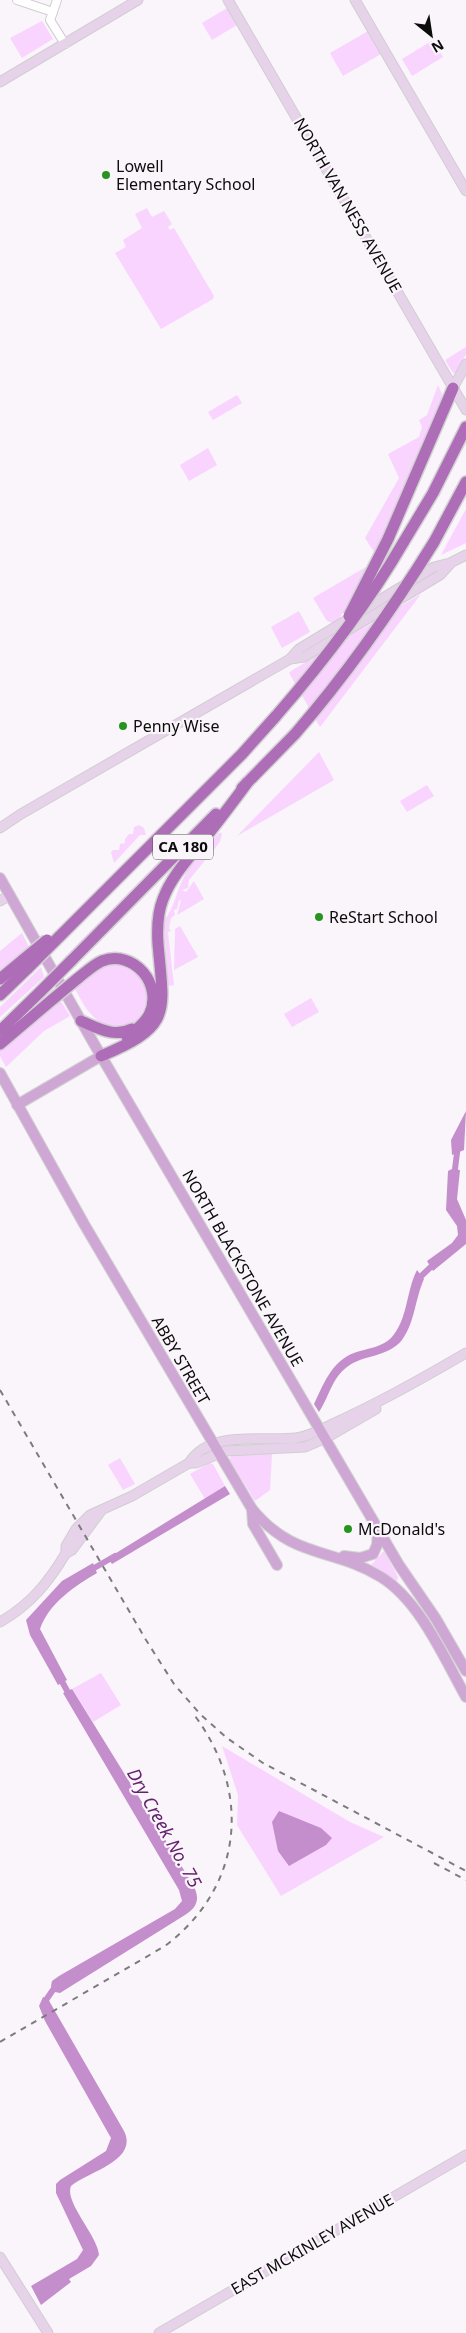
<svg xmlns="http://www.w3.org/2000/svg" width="466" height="2333" font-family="'Noto Sans',sans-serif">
<rect width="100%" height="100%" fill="#faf5fa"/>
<g fill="#f9d4ff">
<polygon points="227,8 237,25 212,40 202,23"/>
<polygon points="42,21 53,39 22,58 10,38"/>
<polygon points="368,31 381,54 343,76 330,53"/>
<polygon points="433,40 443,57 412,76 402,59"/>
<polygon points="147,208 152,217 164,211 172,224 168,227 170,230 174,228 214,296 213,299 161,329 115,253 126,247 123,240 142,228 135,214"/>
<polygon points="466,347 466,354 456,373 453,373 445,360"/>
<polygon points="438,385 442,394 440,405 376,555 365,538 399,478 388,454 419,437 422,427 419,420 427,415"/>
<polygon points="237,395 242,403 213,420 208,412"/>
<polygon points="208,448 217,465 189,481 180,465"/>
<polygon points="466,509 466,543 441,555"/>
<polygon points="371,564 339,619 333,623 327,621 313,598"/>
<polygon points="421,594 320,727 289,673 291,671"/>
<polygon points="299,611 310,632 282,648 271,627"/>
<polygon points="319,752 334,780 237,836"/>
<polygon points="427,785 434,796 407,812 400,801"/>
<polygon points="139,825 144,828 146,835 140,835 114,863 111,852 113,850 119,850 120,844 125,843 125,839 129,834 133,834 134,827"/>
<path d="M219,833H222L220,842L189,880L188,888L182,890L186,892L194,881L204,899L177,915L181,901L179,900L177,909L174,910L175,915L171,918L169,928L171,931L168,932L174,985L169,986L167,981L164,920C175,908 176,891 184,877C192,860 207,847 219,833Z"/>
<polygon points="180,926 198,957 174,970 175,929"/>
<polygon points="22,933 29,947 0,973 0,951"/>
<path d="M110,964C175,963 143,1057 96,1019C86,1011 80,998 74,987L98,968Z"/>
<polygon points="41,967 44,977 0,1017 0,1007"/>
<polygon points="311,998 319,1012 292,1027 284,1014"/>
<polygon points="58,1000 62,1003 70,1016 44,1031 6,1067 0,1056 0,1049"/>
<polygon points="243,1454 272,1454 270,1490 255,1501 229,1459 231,1456"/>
<polygon points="120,1458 135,1484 123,1490 108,1465"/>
<polygon points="209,1463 213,1464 225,1486 205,1499 190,1474"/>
<polygon points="384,1551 398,1577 397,1581 371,1565"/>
<polygon points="101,1673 121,1705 93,1722 72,1689"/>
<polygon points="222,1746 350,1822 384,1837 281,1896 237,1825 238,1795"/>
</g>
<g fill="#c48ecc">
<polygon points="466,1111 464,1150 452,1155 451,1140"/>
<polygon points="452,1169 460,1170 457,1199 466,1220 466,1244 433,1271 427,1261 452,1243 458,1235 457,1226 446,1210 448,1171"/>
<path d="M417,1270L424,1279C415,1299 415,1322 402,1340C387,1358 364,1354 347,1367C332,1378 329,1397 319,1412L314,1404C325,1381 333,1358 360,1351C371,1348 383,1346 391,1338C408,1320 406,1291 417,1270Z"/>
<polygon points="225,1486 230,1494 112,1564 108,1558"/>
<path d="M93,1563L97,1573C75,1586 49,1603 40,1629L67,1680L58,1685L30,1635L26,1620L62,1581Z"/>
<path d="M72,1689L192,1883C200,1897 199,1906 185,1915L60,1993L55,1992L51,1986L52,1981L59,1976L175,1909L182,1901L179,1890L63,1693Z"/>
<polygon points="279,1811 321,1828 332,1838 326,1845 289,1866 278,1851 272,1822"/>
<path d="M43,1997L48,1999L124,2131C139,2161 87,2172 71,2186C64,2202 98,2236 99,2255L91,2266L69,2279L71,2282L41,2305L31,2286L77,2259L83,2250L56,2193V2184L60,2180L106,2151L111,2138L45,2021L39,2006Z"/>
</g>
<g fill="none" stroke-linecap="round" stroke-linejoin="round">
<g stroke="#c48ecc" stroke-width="6">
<polyline points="454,1177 458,1145"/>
<polyline points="417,1280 435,1263"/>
<polyline points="89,1571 115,1556"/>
<polyline points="59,1676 71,1698"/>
<polyline points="47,2006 46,2000 57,1984"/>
</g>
<defs>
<g id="tertiary">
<polyline points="17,0 53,12 50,20 65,44"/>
<polyline points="53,12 57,0"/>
</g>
<g id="secondary">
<polyline points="228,0 466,410"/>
<polyline points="355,0 466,191"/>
<polyline points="0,82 138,0"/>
<polyline points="453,388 466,364"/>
<polyline points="290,659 304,657 440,575 450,564"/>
<polyline points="0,828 21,814 290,659 299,649 434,567 450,563 466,555"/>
<polyline points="0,901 10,895"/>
<polyline points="189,1463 196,1463 226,1451 305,1447 326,1438 376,1409"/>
<path d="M66,1553V1546L76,1529L90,1515L132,1496L189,1463C210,1429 262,1442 296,1438C312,1436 327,1426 341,1420C385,1400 425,1377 466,1353"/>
<path d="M0,1622C30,1605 48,1583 66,1553L72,1550L101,1511"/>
<polyline points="0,2257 48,2333"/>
<polyline points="159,2333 466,2155"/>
</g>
<g id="primary">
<polyline points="0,878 93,1042 399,1565 436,1619 466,1671"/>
<path d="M0,1073L84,1224L252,1509C294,1560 333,1547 381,1577C420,1601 444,1658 466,1697"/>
<polyline points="17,1105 101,1056"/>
<polyline points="252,1509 253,1524 277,1565"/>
<polyline points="344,1556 360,1558 373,1554 377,1545 378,1529"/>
</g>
<g id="motorway">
<polyline points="388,539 453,388"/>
<polyline points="434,542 466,482"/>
<polyline points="403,543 433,493 466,427"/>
<polyline points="242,788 295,734"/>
<polyline points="59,937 242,754 276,716"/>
<polyline points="72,960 216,814"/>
<polyline points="0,979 24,959"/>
<path d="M77,979C85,973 93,965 102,961C134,949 164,985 149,1015C144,1024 135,1031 127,1037"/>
<polyline points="0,995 28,968"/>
<path d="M81,1021C98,1028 114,1038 132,1029"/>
<polyline points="0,1031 41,991"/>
<polyline points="0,1044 53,999"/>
<path d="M101,1056C173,1026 164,1013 158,944C157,929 157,914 163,899C172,875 190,857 206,837C220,819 234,801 247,783"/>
</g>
</defs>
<use href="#tertiary" stroke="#d1cdd2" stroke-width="10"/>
<use href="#secondary" stroke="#d1cdd2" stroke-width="11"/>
<use href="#primary" stroke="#d3d3d3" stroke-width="12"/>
<use href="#motorway" stroke="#d3d3d3" stroke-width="14"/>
<use href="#tertiary" stroke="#fff" stroke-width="8"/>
<use href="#secondary" stroke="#e6d3e9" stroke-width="9"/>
<use href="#primary" stroke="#cea7d4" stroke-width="10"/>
<use href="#motorway" stroke="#ad6db7" stroke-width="11"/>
<g stroke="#7e7b7e" stroke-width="2" stroke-dasharray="6 6" stroke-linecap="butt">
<polyline points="0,1390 146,1640 174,1684 200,1714 227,1738 263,1763 466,1871"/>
<polyline points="434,1863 466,1880"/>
<path d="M0,2042L165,1946C243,1887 252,1793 195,1716"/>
</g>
<defs>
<g id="motorway-bridge">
<polyline points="349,616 388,539"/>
<path d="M276,716C323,662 367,605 403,543"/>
<path d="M295,734C347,674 392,610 434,542"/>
<polyline points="24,959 47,940"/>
<polyline points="28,968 59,937"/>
<polyline points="41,991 72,960"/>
<polyline points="53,999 77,979"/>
</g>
</defs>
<use href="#motorway-bridge" stroke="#d3d3d3" stroke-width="14" stroke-linecap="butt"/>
<use href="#motorway-bridge" stroke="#ad6db7" stroke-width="11"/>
</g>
<g fill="#26941e" stroke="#faf5fa" stroke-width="2">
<circle cx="106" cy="175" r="5"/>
<circle cx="123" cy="726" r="5"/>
<circle cx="319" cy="917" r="5"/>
<circle cx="348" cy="1529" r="5"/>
</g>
<g text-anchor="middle" stroke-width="4.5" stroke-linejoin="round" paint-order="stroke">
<rect fill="#faf5fa" stroke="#545254" stroke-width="1" x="153" y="834.5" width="60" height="25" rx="4"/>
<g font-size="15" font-weight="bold" fill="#0d0c0d">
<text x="183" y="852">CA 180</text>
</g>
<g font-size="16" fill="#0d0c0d" stroke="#faf5fa" text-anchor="start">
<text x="116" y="172">Lowell<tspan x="116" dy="18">Elementary School</tspan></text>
<text x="133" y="732">Penny Wise</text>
<text x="329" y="923">ReStart School</text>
<text x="358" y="1535">McDonald's</text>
</g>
<g font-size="16" fill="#0d0c0d" stroke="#faf5fa">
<text transform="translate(348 205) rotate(60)" y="6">NORTH VAN NESS AVENUE</text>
<text transform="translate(243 1268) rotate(60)" y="6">NORTH BLACKSTONE AVENUE</text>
<text transform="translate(181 1360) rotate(60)" y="6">ABBY STREET</text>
<text transform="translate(312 2244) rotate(-30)" y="6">EAST MCKINLEY AVENUE</text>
</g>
<g font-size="18" font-style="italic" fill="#64226e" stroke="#faf5fa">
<text transform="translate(164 1828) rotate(61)" y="6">Dry Creek No. 75</text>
</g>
</g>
<g transform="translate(431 35) rotate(150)" stroke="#faf5fa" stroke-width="4" paint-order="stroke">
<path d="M0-4L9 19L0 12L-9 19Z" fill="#0d0c0d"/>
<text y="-8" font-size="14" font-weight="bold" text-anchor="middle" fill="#0d0c0d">N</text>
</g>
</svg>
